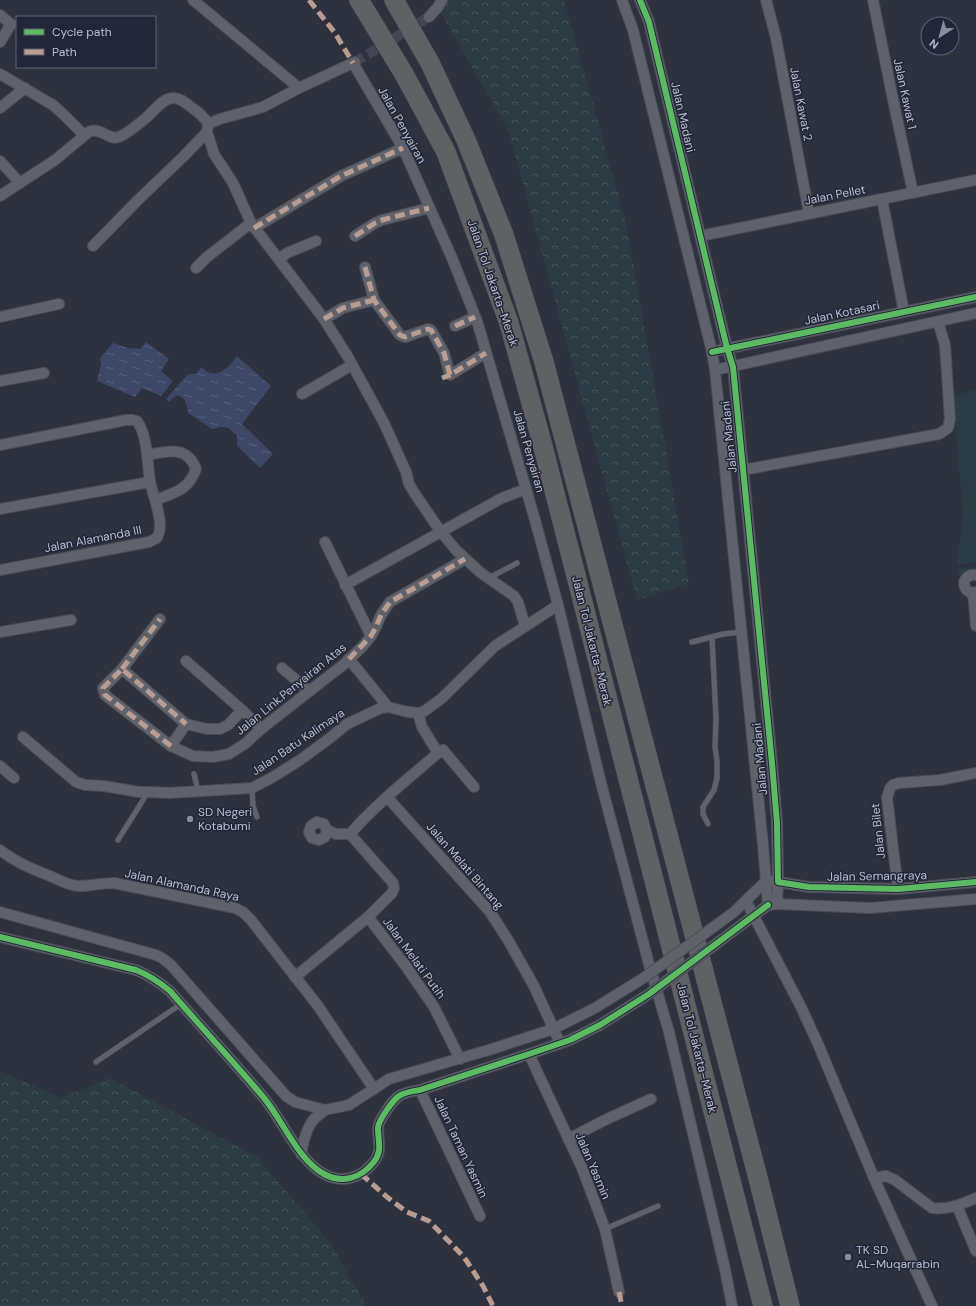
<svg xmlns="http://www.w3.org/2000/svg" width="976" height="1306" font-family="'DM Sans',sans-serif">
<defs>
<pattern id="forest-crowns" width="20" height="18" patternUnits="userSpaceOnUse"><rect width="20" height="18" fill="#2b3c44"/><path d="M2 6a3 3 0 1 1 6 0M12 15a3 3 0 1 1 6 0" fill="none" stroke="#48565e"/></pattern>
<pattern id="water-ripples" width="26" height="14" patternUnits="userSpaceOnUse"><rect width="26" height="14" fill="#3d4869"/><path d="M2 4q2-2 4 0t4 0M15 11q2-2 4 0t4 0" fill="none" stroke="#57617d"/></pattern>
</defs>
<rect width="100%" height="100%" fill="#2e323e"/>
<g fill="#2b3c44">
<polygon points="976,389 976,562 957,565 963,514 953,396"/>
<polygon points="976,566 976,575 968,571 957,576 957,569"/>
</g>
<g fill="url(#forest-crowns)">
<polygon points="434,0 564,0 626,223 689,583 637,600 509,132"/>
<polygon points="0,1071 61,1098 110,1078 257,1157 331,1244 366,1306 0,1306"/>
</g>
<g fill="url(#water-ripples)">
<polygon points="146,342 169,359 161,371 173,381 161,396 142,388 135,397 97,381 101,364 100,358 113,343 128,348 140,349"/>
<path d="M237,356L271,386L242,424L273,454L260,468L237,446V436L229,428L221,427L212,429L188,413C187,404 186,399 178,395L173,398L169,402L166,399L187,375L197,373L201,367C204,369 207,372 210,373C222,376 231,364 237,356Z"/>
</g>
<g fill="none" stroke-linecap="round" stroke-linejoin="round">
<polyline stroke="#434753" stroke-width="10" stroke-dasharray="10 5" stroke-linecap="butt" points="355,62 429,17"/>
<defs>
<g id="lane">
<polyline points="489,578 517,563"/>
<polyline points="692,642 723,634 741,632"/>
<polyline points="194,774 198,791"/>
<polyline points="252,788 253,806 257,817"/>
<polyline points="708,824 703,814 703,807 714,790 717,778 717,761 715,747 716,718 712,638"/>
<polyline points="118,840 148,792"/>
<polyline points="96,1062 181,1004"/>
<polyline points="605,1229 658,1206"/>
</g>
<g id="street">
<polyline points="193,0 299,88"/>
<polyline points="622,0 633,30 712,352 715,370 763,845 768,905"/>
<polyline points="640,0 649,22 653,39 727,348 733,367 772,763 777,823 778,882 809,887 898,889 976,882"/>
<polyline points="766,0 776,38 809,213"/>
<polyline points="873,0 892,95 913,193"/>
<polyline points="0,15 11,24 0,42"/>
<polyline points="429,17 438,7 442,0"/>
<polyline points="0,74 53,105 64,115 84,135"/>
<polyline points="0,108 25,88"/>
<polyline points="208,124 207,132 214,154 233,183 251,223 324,319 348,357 384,423 406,472 409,484 415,494 441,532 456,550 481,573 514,596 518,602 525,626"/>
<polyline points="0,161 20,183"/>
<path d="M0,196L55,160L90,131C102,128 110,141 119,137C128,133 140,123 147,117C154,111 162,99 172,98C179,97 186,103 191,107C198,112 204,116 208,124L220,119L263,107L299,88L355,62"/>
<polyline points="882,199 904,312"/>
<polyline points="254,228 341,176 403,148"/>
<polyline points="355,236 375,223 382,220 429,208"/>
<polyline points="700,236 976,180"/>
<polyline points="93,246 139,199 183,157 207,132"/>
<polyline points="279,259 287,253 316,241"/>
<polyline points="365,267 374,300 400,335 405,337 428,329 431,330 444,353 450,375 486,353"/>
<polyline points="196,268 207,257 251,223"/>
<polyline points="0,317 59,304"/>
<polyline points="324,319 343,308 374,300"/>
<polyline points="455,326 475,317"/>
<polyline points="720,350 976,297"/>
<polyline points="715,370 976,313"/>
<polyline points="0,381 44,373"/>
<polyline points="302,394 352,365"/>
<path d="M0,445L126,420H133L137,421C148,436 147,463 150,481C153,496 160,511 160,526C160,531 159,534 157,538L149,542L0,570"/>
<path d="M147,455C168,451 187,445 196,469C188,491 175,492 156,500"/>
<polyline points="743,470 939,434 948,428 950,419 945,345 938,322"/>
<polyline points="0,509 150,482"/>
<polyline points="325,542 371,636"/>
<path d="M976,575C970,574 966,577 964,582C964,590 969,594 976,592"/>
<polyline points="345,585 502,498 526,489"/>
<polyline points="973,593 976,626"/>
<polyline points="558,605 601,783 649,964 669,1032 725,1269 732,1306"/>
<polyline points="0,632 71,620"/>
<polyline points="349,659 388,707 408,712 418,713 423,712 441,699 495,646 558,605 535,520 477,321 452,258 403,148 353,63"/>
<polyline points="186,661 242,710 261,729"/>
<polyline points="282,668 309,691"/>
<polyline points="122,669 160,619"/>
<polyline points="242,710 228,725 220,729 207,729 186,724 122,669 103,688 105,695 171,746 193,756 213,757 229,754 246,743 261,729 343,665 363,646 371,636 376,627 381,615 390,602 465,559"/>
<polyline points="23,737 76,782 85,785 104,786 139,792 148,792 169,793 252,788 273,777 300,760 330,738 347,724 381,708 388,707"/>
<polyline points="171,746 186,724"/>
<polyline points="438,753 443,750 474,787"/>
<polyline points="0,766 14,778"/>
<polyline points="387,797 490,912 508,940 534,986 560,1043"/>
<path d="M327,830L325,837L319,840L312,838L309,832L311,826L317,822L324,824L327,830L336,834H350C376,804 408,779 438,753L422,727L418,713"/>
<path d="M0,850C15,862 32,869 50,876C59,880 69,886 79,886C91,886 102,883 114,883L235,908L243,912L251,920L318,1006L374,1089"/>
<polyline points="772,881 778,882 777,904"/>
<polyline points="898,889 887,798 890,788 893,785 899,783 940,780 976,773"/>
<polyline points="746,901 801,1007 818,1044 874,1178 932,1306"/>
<polyline points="768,905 777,904 870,908 976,899"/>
<polyline points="0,912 156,955 162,958 171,965 286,1096 295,1102 325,1110 349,1105 389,1079 492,1049 553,1029 595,1008 645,977"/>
<polyline points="734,912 766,881"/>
<polyline points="368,917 405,965 434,1007 460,1059"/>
<polyline points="740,926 768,905"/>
<path d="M0,937L136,970C149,975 159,982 170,991C201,1027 234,1062 264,1098C283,1121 298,1160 324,1174C342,1184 361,1178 373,1163C383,1151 378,1142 378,1128C378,1121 393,1100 399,1096C405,1092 413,1091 420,1090L529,1054L570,1040L600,1025L649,994"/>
<polyline points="295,977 368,917 392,893 394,888 393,883 350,834"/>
<polyline points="529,1054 582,1168 605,1229 619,1292"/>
<polyline points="420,1090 480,1216"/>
<polyline points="568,1139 607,1119 651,1099"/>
<path d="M301,1154C303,1143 307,1126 315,1118C318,1115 322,1113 325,1110"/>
<path d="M874,1178L886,1176L895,1180L932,1208C948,1210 962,1204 976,1198"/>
<polyline points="957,1206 976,1251"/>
</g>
<g id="highway">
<polyline points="359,0 404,74 446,152 509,323 541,439 763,1306"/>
<polyline points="394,0 430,63 466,140 504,235 544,362 758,1178 790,1306"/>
</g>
</defs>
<use href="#lane" stroke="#4b4e57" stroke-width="6"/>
<use href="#street" stroke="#4b4e57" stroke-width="12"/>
<use href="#highway" stroke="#4b4e59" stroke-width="20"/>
<use href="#lane" stroke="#5f626b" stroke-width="5"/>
<use href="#street" stroke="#5f626b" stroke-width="10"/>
<use href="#highway" stroke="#5f6164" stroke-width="19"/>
<defs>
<g id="street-bridge">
<polyline points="645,977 734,912"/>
<polyline points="649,994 740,926"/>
</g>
</defs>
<use href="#street-bridge" stroke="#4b4e57" stroke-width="12" stroke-linecap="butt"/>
<use href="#street-bridge" stroke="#5f626b" stroke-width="10"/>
<g stroke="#b99d93" stroke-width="5" stroke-dasharray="10 5" stroke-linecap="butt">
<polyline points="309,0 335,33 353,63"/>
<polyline points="254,228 341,176 403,148"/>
<polyline points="355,236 375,223 382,220 429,208"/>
<polyline points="365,267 374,300 400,335 405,337 428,329 431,330 444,353 450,375 486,353"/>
<polyline points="324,319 343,308 374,300"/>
<polyline points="455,326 475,317"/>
<polyline points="442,378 450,375"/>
<polyline points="349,659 371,636 376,627 381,615 390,602 465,559"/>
<polyline points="122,669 160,619"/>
<polyline points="171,746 105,695 103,688 122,669 186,724"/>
<polyline points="361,1174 387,1197 407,1212 429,1221 464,1257 483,1286 493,1306"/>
<polyline points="619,1292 622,1306"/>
</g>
<defs>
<g id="cycleway">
<polyline points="640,0 649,22 653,39 727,348 733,367 772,763 777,823 778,882 809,887 898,889 976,882"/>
<polyline points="712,352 976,297"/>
<path d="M0,937L136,970C149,975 159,982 170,991C201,1027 234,1062 264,1098C283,1121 298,1160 324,1174C342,1184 361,1178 373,1163C383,1151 378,1142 378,1128C378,1121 393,1100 399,1096C405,1092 413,1091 420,1090L529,1054L570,1040L600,1025L649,994L768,905"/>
</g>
</defs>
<use href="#cycleway" stroke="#212739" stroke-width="8"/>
<use href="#cycleway" stroke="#5cba63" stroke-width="6"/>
</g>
<g fill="#898d9b" stroke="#212739" stroke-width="1.5">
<circle cx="190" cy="819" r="4"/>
<circle cx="848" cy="1257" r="4"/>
</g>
<g text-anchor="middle" stroke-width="3" stroke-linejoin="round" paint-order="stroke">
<g font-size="12" fill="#babecd" stroke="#212739">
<text transform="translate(905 94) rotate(78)" y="4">Jalan Kawat 1</text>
<text transform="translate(801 104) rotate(79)" y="4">Jalan Kawat 2</text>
<text transform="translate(683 117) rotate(77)" y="4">Jalan Madani</text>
<text transform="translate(402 125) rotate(61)" y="4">Jalan Penyairan</text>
<text transform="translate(835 195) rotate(-11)" y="4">Jalan Pellet</text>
<text transform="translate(493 283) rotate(71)" y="4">Jalan Tol Jakarta–Merak</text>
<text transform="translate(842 313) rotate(-12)" y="4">Jalan Kotasari</text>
<text transform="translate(729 437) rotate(-96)" y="4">Jalan Madani</text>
<text transform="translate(529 451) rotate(74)" y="4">Jalan Penyairan</text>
<text transform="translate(93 539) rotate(-11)" y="4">Jalan Alamanda III</text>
<text transform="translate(592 641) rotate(76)" y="4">Jalan Tol Jakarta–Merak</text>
<text transform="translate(291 689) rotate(-39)" y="4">Jalan Link.Penyairan Atas</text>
<text transform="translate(298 742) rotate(-34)" y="4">Jalan Batu Kalimaya</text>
<text transform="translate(760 759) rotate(-95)" y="4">Jalan Madani</text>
<text transform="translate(878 831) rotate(-96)" y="4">Jalan Bilet</text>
<text transform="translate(465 866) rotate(49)" y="4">Jalan Melati Bintang</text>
<text transform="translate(877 876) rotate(-1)" y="4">Jalan Semangraya</text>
<text transform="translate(182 885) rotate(12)" y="4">Jalan Alamanda Raya</text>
<text transform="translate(414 958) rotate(54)" y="4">Jalan Melati Putih</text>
<text transform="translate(697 1048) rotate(76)" y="4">Jalan Tol Jakarta–Merak</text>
<text transform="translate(461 1147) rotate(65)" y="4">Jalan Taman Yasmin</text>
<text transform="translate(593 1166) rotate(67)" y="4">Jalan Yasmin</text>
</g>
<g font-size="12" fill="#babecd" stroke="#212739" text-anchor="start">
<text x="198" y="816">SD Negeri<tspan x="198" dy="14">Kotabumi</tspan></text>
<text x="856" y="1254">TK SD<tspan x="856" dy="14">AL-Muqarrabin</tspan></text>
</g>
</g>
<rect x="16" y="16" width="140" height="52" fill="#212739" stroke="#5e6374"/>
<rect x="24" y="29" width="20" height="6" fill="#5cba63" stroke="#5e6374"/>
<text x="52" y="36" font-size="12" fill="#babecd">Cycle path</text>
<rect x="24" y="49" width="20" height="6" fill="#b99d93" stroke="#5e6374"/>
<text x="52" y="56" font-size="12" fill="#babecd">Path</text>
<g transform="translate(940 36) rotate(217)"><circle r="19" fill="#212739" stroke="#5e6374"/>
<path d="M0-3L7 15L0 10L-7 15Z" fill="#898d9b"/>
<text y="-6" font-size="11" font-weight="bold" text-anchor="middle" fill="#babecd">N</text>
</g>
</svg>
